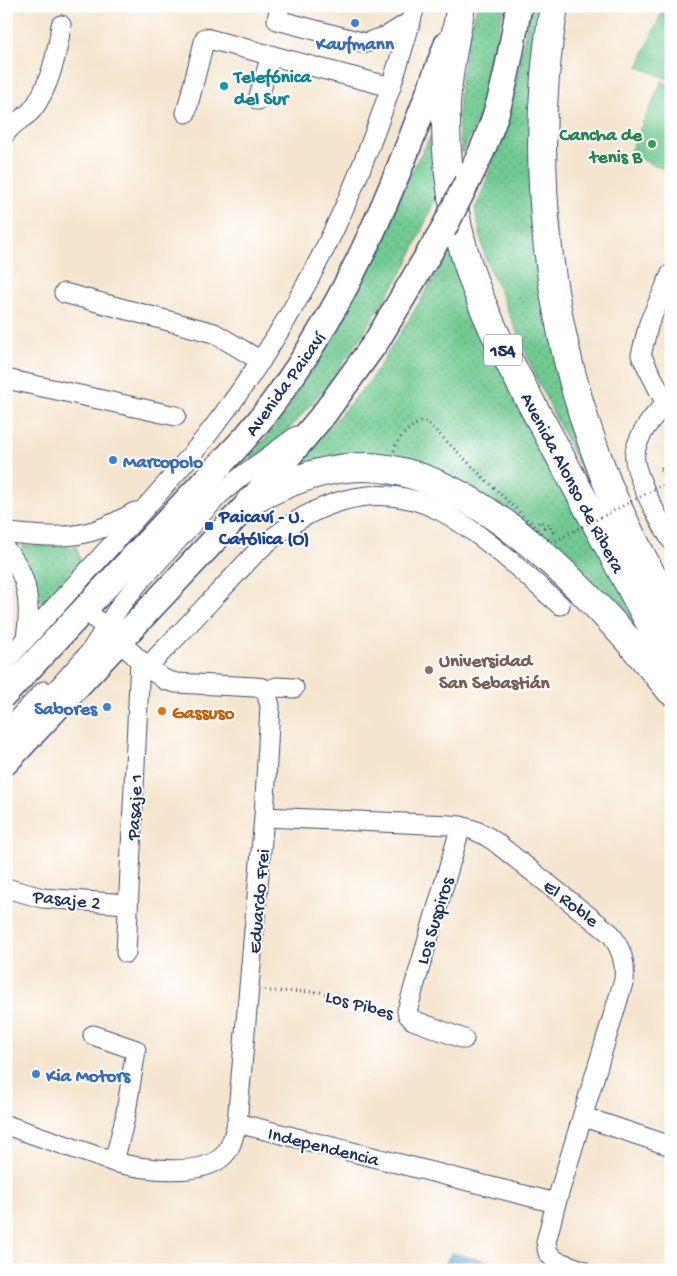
<svg xmlns="http://www.w3.org/2000/svg" width="677" height="1276" font-family="'Gochi Hand',sans-serif">
<defs>
<pattern id="grass-dots" width="8" height="8" patternUnits="userSpaceOnUse" patternTransform="scale(1.25)"><rect width="8" height="8" fill="#71ca91"/><path d="M2 2h.1M6 6h.1" fill="none" stroke="#5ca47a" stroke-width="1.8" stroke-linecap="round"/></pattern>
<pattern id="water-rules" width="6" height="5" patternUnits="userSpaceOnUse" patternTransform="scale(1.25)"><rect width="6" height="5" fill="#59a9d3"/><path d="M0 2.5h6" fill="none" stroke="#498aae"/></pattern>
</defs>
<rect width="100%" height="100%" fill="#fff"/>
<filter id="ink" filterUnits="userSpaceOnUse"><feTurbulence type="fractalNoise" baseFrequency=".02" numOctaves="2"/><feDisplacementMap in="SourceGraphic" scale="10" xChannelSelector="R" yChannelSelector="G"/><feConvolveMatrix kernelMatrix="1 2 1 2 8 2 1 2 1" color-interpolation-filters="sRGB"/></filter>
<filter id="wash" filterUnits="userSpaceOnUse"><feTurbulence type="fractalNoise" baseFrequency=".0096" numOctaves="4" result="noise"/><feDisplacementMap in="SourceGraphic" scale="20" xChannelSelector="R" yChannelSelector="G"/><feGaussianBlur stdDeviation="1.12" result="paint"/><feColorMatrix in="noise" values="0 0 0 0 0 0 0 0 0 0 0 0 0 0 0 0 0 1.4 0 .05"/><feComposite in="paint" operator="in"/></filter>
<g filter="url(#wash)">
<rect width="100%" height="100%" fill="#f5e5ce"/>
<g fill="url(#grass-dots)" stroke="#467c78">
<path d="M477,6H504L477,122L462,153C452,107 464,51 477,6Z"/>
<polygon points="530,6 545,6 533,98 607,522 539,384 485,257 475,209 486,182 514,92"/>
<polygon points="435,129 440,189 406,266 360,338 329,383 293,425 266,451 245,464 285,414 328,342 417,161"/>
<polygon points="451,250 642,631 598,588 435,475 290,471 370,381 405,326"/>
<polygon points="23,545 76,547 81,561 44,601 38,600 33,577 21,555"/>
</g>
<g fill="#71ca91" stroke="#467c78">
<polygon points="662,12 671,16 671,80 638,67"/>
<polygon points="662,81 671,85 671,172 629,154"/>
</g>
<polygon fill="url(#water-rules)" stroke="#3a6c98" points="451,1253 530,1270 445,1270 445,1264"/>
</g>
<g filter="url(#ink)">
<g fill="none" stroke-linecap="round" stroke-linejoin="round">
<defs>
<g id="minor">
<polyline points="280,6 277,20 365,43 387,36 411,21"/>
<polyline points="258,100 271,55"/>
<polyline points="186,113 205,38 391,87"/>
<path d="M6,133C13,122 24,119 32,110C49,89 58,51 61,25"/>
<path d="M671,274L649,323L641,355L666,404C653,415 639,434 635,452C631,471 661,523 671,540"/>
<polyline points="64,293 214,333 261,361"/>
<polyline points="6,379 176,416"/>
<path d="M6,533C25,534 43,537 61,536C88,536 112,525 135,512"/>
<path d="M6,550C29,575 31,606 26,638"/>
<path d="M6,661C72,586 142,516 205,438C308,308 372,165 415,6"/>
<path d="M147,667C171,643 195,618 218,593C232,579 245,563 260,549C310,503 376,477 441,511C485,535 522,572 560,605"/>
<polyline points="266,691 277,687 294,688"/>
<polyline points="39,709 90,652 122,603 140,581 219,495 243,475 297,436"/>
<polyline points="6,731 44,691"/>
<path d="M264,817L450,825C467,826 480,831 494,841L611,934C621,949 626,962 624,980L556,1203L546,1242L548,1253L556,1261L582,1270"/>
<polyline points="461,826 407,1011 408,1015 413,1020 464,1039"/>
<polyline points="6,888 42,898 127,904"/>
<polyline points="126,953 140,661"/>
<polyline points="93,1035 136,1050 125,1118 114,1162"/>
<polyline points="584,1117 671,1146"/>
<polyline points="237,1123 556,1203"/>
<path d="M6,1125L114,1162C141,1169 203,1178 224,1155C232,1147 234,1134 237,1123L264,817L270,706L266,691L263,688L255,687L176,683L165,680L147,667L85,609"/>
</g>
<g id="major">
<path d="M467,182C475,166 483,150 489,133C505,93 511,49 519,6"/>
<path d="M6,693L245,438C344,322 395,184 447,44"/>
<polyline points="6,762 250,502 324,414 376,342 443,230"/>
</g>
<g id="highway">
<path d="M461,6C455,38 448,71 446,104C445,145 449,188 458,228C475,306 516,375 554,445C593,517 632,589 671,662"/>
<path d="M554,6C527,162 547,328 604,475C622,522 647,566 671,611"/>
<path d="M250,502C285,482 323,467 364,467C480,468 603,607 671,691"/>
</g>
</defs>
<use href="#minor" stroke="#3c4a6f" stroke-width="21"/>
<use href="#major" stroke="#3c4a6f" stroke-width="28"/>
<use href="#highway" stroke="#3c4a6f" stroke-width="30"/>
<g stroke="#3c4a6f" stroke-width="3" stroke-dasharray="1 4" stroke-linecap="butt">
<path d="M394,451C398,436 409,428 422,421L428,423L483,477"/>
<polyline points="671,464 659,469 662,475 671,471"/>
<polyline points="538,523 541,521 544,527 549,524 553,532 549,534"/>
<polyline points="265,991 320,992 391,1013"/>
</g>
<use href="#minor" stroke="#fff" stroke-width="19"/>
<use href="#major" stroke="#fff" stroke-width="25"/>
<use href="#highway" stroke="#fff" stroke-width="28"/>
<defs>
<polyline id="major-bridge" points="443,230 467,182"/>
</defs>
<use href="#major-bridge" stroke="#3c4a6f" stroke-width="28" stroke-linecap="butt"/>
<polyline stroke="#3c4a6f" stroke-width="3" stroke-dasharray="1 4" stroke-linecap="butt" points="483,477 551,543 671,481"/>
<use href="#major-bridge" stroke="#fff" stroke-width="25"/>
</g>
</g>
<g fill="#3f7fe0" stroke="#fff" stroke-width="2">
<circle cx="355" cy="23" r="5"/>
<circle cx="113" cy="460" r="5"/>
<circle cx="107" cy="707" r="5"/>
<circle cx="36" cy="1074" r="5"/>
</g>
<circle fill="#0f9aa8" stroke="#fff" stroke-width="2" cx="224" cy="86" r="5"/>
<circle fill="#2e9e5b" stroke="#fff" stroke-width="2" cx="652" cy="144" r="5"/>
<rect fill="#1a4fb4" stroke="#fff" stroke-width="2" x="204" y="521" width="10" height="10" rx="2.5"/>
<circle fill="#8d6e63" stroke="#fff" stroke-width="2" cx="429" cy="670" r="5"/>
<circle fill="#e8710a" stroke="#fff" stroke-width="2" cx="162" cy="711" r="5"/>
<g text-anchor="middle" stroke-width="4" stroke-linejoin="round" paint-order="stroke">
<rect fill="#fff" stroke="#5f6d8e" stroke-width="1" x="484" y="334.5" width="38" height="31" rx="4"/>
<g font-size="18" font-weight="bold" fill="#1b2f5e">
<text x="503" y="356">154</text>
</g>
<g font-size="19" font-weight="bold" fill="#366cbe" stroke="#fff" text-anchor="start">
<text x="355" y="49" text-anchor="middle">Kaufmann</text>
<text x="123" y="467">Marcopolo</text>
<text x="97" y="714" text-anchor="end">Sabores</text>
<text x="46" y="1081">Kia Motors</text>
</g>
<g font-size="19" font-weight="bold" fill="#0d838f" stroke="#fff" text-anchor="start">
<text x="234" y="82">Telefónica<tspan x="234" dy="22">del Sur</tspan></text>
</g>
<g font-size="19" font-weight="bold" fill="#27864d" stroke="#fff" text-anchor="end">
<text x="642" y="140">Cancha de<tspan x="642" dy="22">tenis B</tspan></text>
</g>
<g font-size="19" fill="#1b2f5e" stroke="#fff">
<text transform="translate(284 383) rotate(-54)" y="7">Avenida Paicaví</text>
<text transform="translate(574 482) rotate(62)" y="7">Avenida Alonso de Ribera</text>
<text transform="translate(133 807) rotate(-87)" y="7">Pasaje 1</text>
<text transform="translate(67 898) rotate(6)" y="7">Pasaje 2</text>
<text transform="translate(257 901) rotate(-85)" y="7">Eduardo Frei</text>
<text transform="translate(572 902) rotate(38)" y="7">El Roble</text>
<text transform="translate(433 920) rotate(-73)" y="7">Los Suspiros</text>
<text transform="translate(360 1003) rotate(15)" y="7">Los Pibes</text>
<text transform="translate(324 1145) rotate(14)" y="7">Independencia</text>
</g>
<g font-size="19" font-weight="bold" fill="#164399" stroke="#fff" text-anchor="start">
<text x="219" y="522">Paicaví - U.<tspan x="219" dy="22">Católica (O)</tspan></text>
</g>
<g font-size="19" font-weight="bold" fill="#785e54" stroke="#fff" text-anchor="start">
<text x="439" y="666">Universidad<tspan x="439" dy="22">San Sebastián</tspan></text>
</g>
<g font-size="19" font-weight="bold" fill="#c56008" stroke="#fff" text-anchor="start">
<text x="172" y="718">Gassuso</text>
</g>
</g>
<rect width="677" height="1276" fill="none" stroke="#fff" stroke-width="25"/>
</svg>
